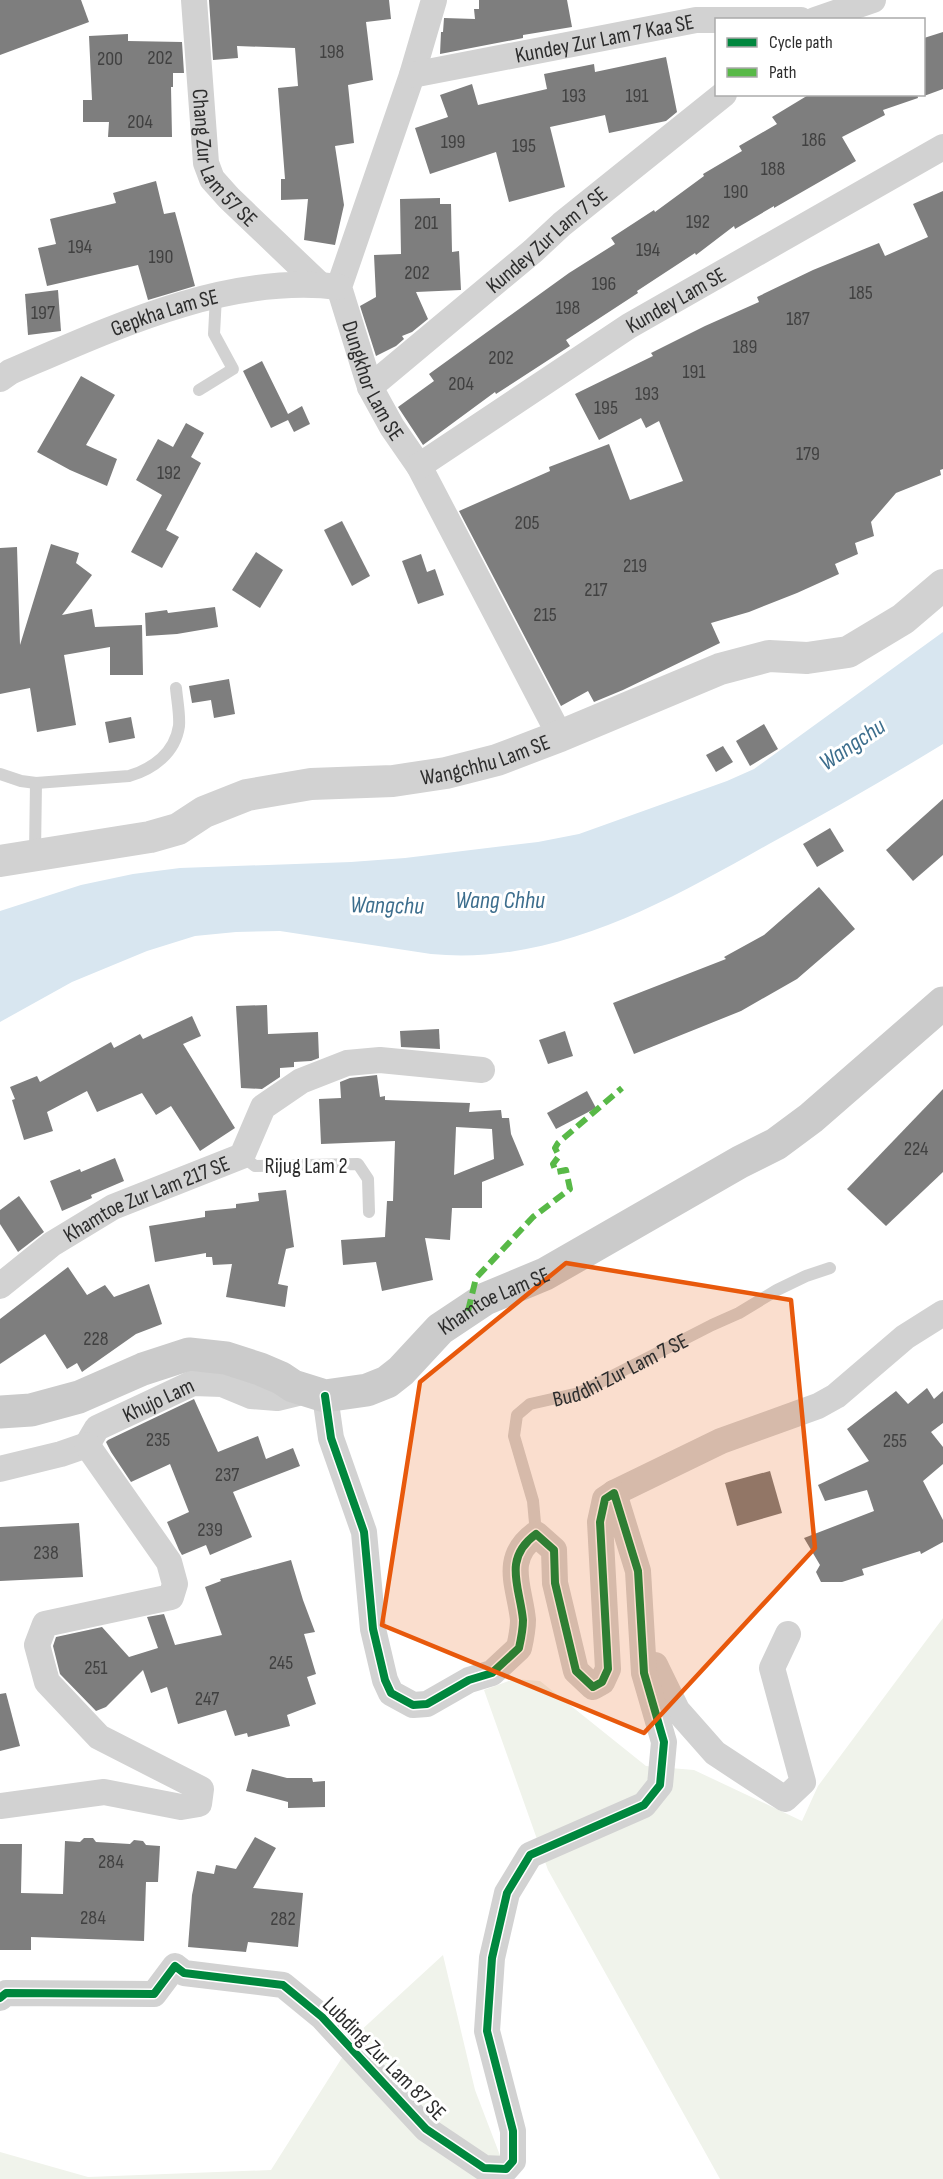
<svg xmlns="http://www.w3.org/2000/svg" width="943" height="2179" font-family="'Sofia Sans Condensed',sans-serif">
<rect width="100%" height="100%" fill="#fff"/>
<g fill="#f0f3eb">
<polygon points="943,1618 943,2179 720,2179 548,1870 484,1690 514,1679 540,1681 646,1766 694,1770 802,1821 818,1786"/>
<polygon points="443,1955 475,2090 509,2179 0,2179 0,2152 88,2177 271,2170 357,2034"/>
</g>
<path fill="#d8e6f0" d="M943,632V744C886,779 828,812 769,844C666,902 554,966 431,954L280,931L236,932L195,936L147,951L72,982L0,1022V911L81,885L133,874L180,868L351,862L405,858L538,842L579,834L727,781L754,769Z"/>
<g fill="#7e7e7e" fill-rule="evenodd">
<polygon points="0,0 81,0 89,22 0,55"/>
<polygon points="209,0 389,0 391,19 366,22 373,80 348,85 354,143 335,146 344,205 335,245 304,240 308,199 281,200 281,179 285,179 278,88 298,86 295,48 237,46 238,58 213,60"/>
<polygon points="479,0 567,0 572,27 523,35 523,38 440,54 441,32 443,32 444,18 475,19 474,9 479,9"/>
<polygon points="943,32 943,89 924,96 924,38"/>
<polygon points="128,34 128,41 182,42 184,73 173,73 173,87 171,87 172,137 108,137 109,122 83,122 83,100 92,100 89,36"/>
<polygon points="666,57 677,112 666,121 609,133 605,115 550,127 565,187 509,202 496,152 430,174 415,128 448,117 440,95 472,84 478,105 547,89 544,74 594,64 595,72"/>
<polygon points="810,94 917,94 918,98 883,110 885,115 842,137 856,161 774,208 774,206 735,229 734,226 696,255 695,253 637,291 638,293 566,340 570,346 496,394 495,392 423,445 398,407 434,381 429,374 569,273 615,244 611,238 654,210 655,212 704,176 703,174 742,151 739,146 777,124 772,117"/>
<polygon points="156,181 164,214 175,212 195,286 148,300 138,265 47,286 38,248 56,244 50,219 116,203 113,193"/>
<polygon points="943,191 943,469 940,470 941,475 896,493 871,522 874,536 855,543 858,554 835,564 839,574 797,593 749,612 711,623 720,643 623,690 594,702 588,691 561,706 459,511 550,471 549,467 609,444 630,500 683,481 659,421 646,428 641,418 599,440 575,394 653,356 651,353 705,326 759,302 757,297 813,270 879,243 885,256 928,237 913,204"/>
<polygon points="440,198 440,204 451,204 452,252 459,251 461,290 416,292 428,319 412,332 402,336 404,339 396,346 376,356 360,306 376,297 374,255 401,254 400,199"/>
<polygon points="58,290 61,331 28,335 25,294"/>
<polygon points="262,361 288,414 302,406 310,424 294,432 288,420 271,428 243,371"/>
<polygon points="81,376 115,395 86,445 117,459 107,486 70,470 37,452"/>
<polygon points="186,423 204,433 191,457 201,463 166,530 179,537 162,568 131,552 162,495 136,480 158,439 173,447"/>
<polygon points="342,521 370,576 352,586 324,530"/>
<polygon points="51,544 79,553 76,563 92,575 62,615 92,609 95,627 142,625 143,675 110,675 110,647 64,655 76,725 37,732 30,688 0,694 0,548 17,547 20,645"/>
<polygon points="256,552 283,570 260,608 232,590"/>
<polygon points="421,554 427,572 435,569 444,595 418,604 402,561"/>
<polygon points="215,607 218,627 177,634 146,636 145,613 167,610 168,613"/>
<polygon points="229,679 235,714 214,718 211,700 192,703 189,686"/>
<polygon points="131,717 135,738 109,743 105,722"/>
<polygon points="764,724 778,749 750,766 736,741"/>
<polygon points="723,746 733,762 716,772 706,755"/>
<polygon points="943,799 943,855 913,881 886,850"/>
<polygon points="830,828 844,851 817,867 803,844"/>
<polygon points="819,887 855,929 797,979 741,1011 634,1054 613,1003 726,959 724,957 764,935"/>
<polygon points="267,1005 268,1034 318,1032 319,1058 311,1061 294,1062 294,1067 280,1068 280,1077 262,1089 241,1088 236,1006"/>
<polygon points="192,1016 201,1036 183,1044 235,1128 200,1151 171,1106 156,1115 142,1093 97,1112 87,1091 47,1112 53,1131 24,1140 12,1100 15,1099 10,1087 37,1076 40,1082 111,1042 114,1048 140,1034 143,1039"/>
<polygon points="439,1029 440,1049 401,1047 400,1031"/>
<polygon points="565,1031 573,1056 548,1064 539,1040"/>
<path d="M377,1075L380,1097L385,1096V1100L470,1103L469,1112L501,1110L502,1118H509L511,1134L524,1165L482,1182V1208H452L450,1240L425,1238L433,1280L382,1291L376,1262L343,1265L341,1240L385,1237L387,1201H393L395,1141L321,1144L319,1099L341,1098L340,1082L350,1078ZM456,1127L492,1129L494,1159L454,1175Z"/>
<polygon points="943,1089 943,1172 886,1226 847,1189"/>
<polygon points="587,1091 596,1108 556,1129 547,1113"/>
<polygon points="115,1158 124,1181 91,1195 92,1198 62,1211 50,1181 80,1169 81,1172"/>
<polygon points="286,1190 294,1247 286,1249 278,1284 288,1286 285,1307 226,1297 232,1264 213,1265 212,1257 206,1257 206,1253 155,1262 149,1226 205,1217 205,1211 236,1208 236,1204 259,1201 258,1193"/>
<polygon points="19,1196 44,1232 18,1252 0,1224 0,1210"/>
<polygon points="68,1267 87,1295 105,1285 114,1297 149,1284 162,1324 136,1334 82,1372 77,1363 67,1369 45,1334 0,1364 0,1319"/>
<polygon points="927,1388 934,1399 943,1391 943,1423 931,1432 943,1447 943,1464 923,1481 943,1520 943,1542 921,1554 920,1551 862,1569 864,1575 842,1582 821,1582 816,1572 820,1565 804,1538 874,1511 867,1490 825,1501 818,1485 869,1461 847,1429 896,1391 908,1404"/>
<polygon points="194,1399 218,1452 258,1436 266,1459 293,1448 300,1466 233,1492 252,1537 210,1555 206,1545 182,1555 179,1550 167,1522 189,1512 170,1464 131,1482 111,1452 106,1442 108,1440"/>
<polygon points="770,1471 782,1513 737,1526 725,1483"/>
<polygon points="79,1523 83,1577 0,1581 0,1527"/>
<polygon points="291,1560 303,1600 315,1632 304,1634 316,1674 307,1677 316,1704 287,1715 290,1726 248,1737 247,1733 235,1736 226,1710 178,1724 167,1687 151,1693 143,1670 106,1707 96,1711 60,1674 53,1646 56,1637 102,1627 129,1657 158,1648 147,1617 164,1614 175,1645 222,1635 205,1587 221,1581 220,1579"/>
<polygon points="6,1693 20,1746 0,1751 0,1694"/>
<polygon points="252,1769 287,1778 312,1778 313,1782 325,1781 325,1807 288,1808 288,1802 246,1791"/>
<polygon points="255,1837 276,1848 253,1888 303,1893 298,1947 248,1942 246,1952 188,1947 192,1895 197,1871 214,1874 216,1865 236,1869"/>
<polygon points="84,1838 93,1838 96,1842 130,1844 134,1840 143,1841 146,1845 160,1846 158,1882 146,1882 144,1941 31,1937 31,1950 0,1950 0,1844 22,1844 21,1893 63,1894 65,1841 80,1842"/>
</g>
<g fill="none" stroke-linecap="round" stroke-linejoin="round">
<g stroke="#d2d2d2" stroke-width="12">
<polyline points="199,390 233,369 214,334 216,296"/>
<path d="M0,774L21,781L36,783L129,776C153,769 175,753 179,726C180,714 177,700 176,688"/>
<polyline points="35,853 36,783"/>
<polyline points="242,1156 255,1166 358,1164 368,1179 369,1212"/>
<path id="s1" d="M536,1534L533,1501L514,1436L517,1415L530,1404L579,1393L712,1325L739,1313L777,1290L806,1276L830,1268"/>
</g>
<g stroke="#d2d2d2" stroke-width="26">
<path id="s2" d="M194,0L206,163L212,179L229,198L319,284"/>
<path id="s3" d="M434,0L412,75L339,287L370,387L392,427L419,466L560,736"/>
<polyline points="815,20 873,0"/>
<path id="s4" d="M412,75L696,20H801"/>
<path id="s5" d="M0,379L10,372C110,329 227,273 339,287"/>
<path id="s6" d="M370,387L533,251L562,224L724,94"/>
<path id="s7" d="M419,466L629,326L943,147"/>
<path id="s8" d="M0,1286L52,1244L113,1207L242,1156L263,1107L301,1081L347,1063L380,1060L482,1070"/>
<path id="s9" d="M87,1445L97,1428L193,1383L222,1384L251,1396L277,1398L310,1390"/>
<polyline points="0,1469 61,1454 87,1445"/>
<polyline points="614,1493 721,1441 818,1406 836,1396 905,1337 943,1313"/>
<polyline points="655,1665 677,1710 715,1753 785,1799 803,1782 772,1668 788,1634"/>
<polyline points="0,1806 104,1792 181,1807 199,1804 201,1789 99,1737 47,1682 37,1645 45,1624 171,1597 175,1584 169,1562 87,1445"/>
<path d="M0,1998L6,1993L154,1994L175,1966L184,1973L283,1985L322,2017L426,2129L484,2168L506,2169L513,2161V2131L487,2031L492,1958L507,1893L530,1855L644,1805L660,1785L664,1742L644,1673L638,1571L614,1493L605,1499L600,1522L608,1669L602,1682L593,1687L576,1671L555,1583L554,1550L536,1534C502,1559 520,1587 523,1620C523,1629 521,1639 519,1648L492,1673L469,1680L427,1704L413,1705L391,1693L385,1680L373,1629L364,1532L331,1438L325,1396"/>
</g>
<path stroke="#d2d2d2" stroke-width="32" id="s10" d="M0,861L150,837L178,829L204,812L247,795L311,784L393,781L446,773L497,760L560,736L720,669L769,656L807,658L848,652L903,619L943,585"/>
<path stroke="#cbcbcb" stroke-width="33" id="s11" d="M0,1412L31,1410L79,1397L143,1369L189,1354L226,1358L260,1369L281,1378L293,1386L325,1396L367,1390L387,1382L401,1371L440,1329L485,1299L545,1274L740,1162L776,1144L811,1118L943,1003"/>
<polyline stroke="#58b947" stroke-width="6" stroke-dasharray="12 6" stroke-linecap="butt" points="468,1311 476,1278 533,1217 570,1189 566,1170 556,1172 553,1164 559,1156 555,1148 558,1143 622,1088"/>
<defs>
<path id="cycleway" d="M0,1998L6,1993L154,1994L175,1966L184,1973L283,1985L322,2017L426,2129L484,2168L506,2169L513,2161V2131L487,2031L492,1958L507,1893L530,1855L644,1805L660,1785L664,1742L644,1673L638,1571L614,1493L605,1499L600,1522L608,1669L602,1682L593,1687L576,1671L555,1583L554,1550L536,1534C502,1559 520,1587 523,1620C523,1629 521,1639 519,1648L492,1673L469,1680L427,1704L413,1705L391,1693L385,1680L373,1629L364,1532L331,1438L325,1396"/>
</defs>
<use href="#cycleway" stroke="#fff" stroke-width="11"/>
<use href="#cycleway" stroke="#00873e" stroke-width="8"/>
</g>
<path fill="#e8590c" fill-opacity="0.2" stroke="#e8590c" stroke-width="4.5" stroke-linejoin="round" d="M566,1263L791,1300L815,1548L644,1733L382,1625L420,1382Z"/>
<g text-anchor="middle" stroke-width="6" stroke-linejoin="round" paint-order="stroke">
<g font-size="20" fill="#414141">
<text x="332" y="58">198</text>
<text x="160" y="64">202</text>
<text x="110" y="65">200</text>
<text x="574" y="102">193</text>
<text x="637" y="102">191</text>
<text x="140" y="128">204</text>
<text x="814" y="146">186</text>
<text x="453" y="148">199</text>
<text x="524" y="152">195</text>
<text x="773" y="175">188</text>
<text x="736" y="198">190</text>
<text x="698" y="228">192</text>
<text x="426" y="229">201</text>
<text x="80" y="253">194</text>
<text x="648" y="256">194</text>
<text x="161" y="263">190</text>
<text x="417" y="279">202</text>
<text x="604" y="290">196</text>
<text x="861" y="299">185</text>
<text x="568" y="314">198</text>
<text x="43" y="319">197</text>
<text x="798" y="325">187</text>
<text x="745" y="353">189</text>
<text x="501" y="364">202</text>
<text x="694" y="378">191</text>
<text x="461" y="390">204</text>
<text x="647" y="400">193</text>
<text x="606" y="414">195</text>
<text x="808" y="460">179</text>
<text x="169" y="479">192</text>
<text x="527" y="529">205</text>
<text x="635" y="572">219</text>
<text x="596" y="596">217</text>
<text x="545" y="621">215</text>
<text x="916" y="1155">224</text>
<text x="96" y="1345">228</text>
<text x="158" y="1446">235</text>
<text x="895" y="1447">255</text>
<text x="227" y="1481">237</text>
<text x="210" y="1536">239</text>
<text x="46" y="1559">238</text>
<text x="281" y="1669">245</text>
<text x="96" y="1674">251</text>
<text x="207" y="1705">247</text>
<text x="111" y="1868">284</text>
<text x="93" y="1924">284</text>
<text x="283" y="1925">282</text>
</g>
<g font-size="22" fill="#2d2d2d" stroke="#fff">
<text dy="8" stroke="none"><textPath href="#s4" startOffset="196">Kundey Zur Lam 7 Kaa SE</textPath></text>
<text dy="8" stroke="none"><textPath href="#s2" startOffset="165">Chang Zur Lam 57 SE</textPath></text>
<text dy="8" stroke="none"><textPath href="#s6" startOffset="230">Kundey Zur Lam 7 SE</textPath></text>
<text dy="8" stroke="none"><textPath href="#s7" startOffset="306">Kundey Lam SE</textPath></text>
<text dy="8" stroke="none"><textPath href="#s5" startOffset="178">Gepkha Lam SE</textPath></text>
<text dy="8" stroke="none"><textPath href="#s3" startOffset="402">Dungkhor Lam SE</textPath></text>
<text dy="8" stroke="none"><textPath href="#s10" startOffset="500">Wangchhu Lam SE</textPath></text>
<text x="306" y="1173">Rijug Lam 2</text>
<text dy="8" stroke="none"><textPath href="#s8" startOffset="172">Khamtoe Zur Lam 217 SE</textPath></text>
<text dy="8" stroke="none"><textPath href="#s11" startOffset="543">Khamtoe Lam SE</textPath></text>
<text dy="8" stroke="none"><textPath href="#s1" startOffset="236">Buddhi Zur Lam 7 SE</textPath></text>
<text dy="8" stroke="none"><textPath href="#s9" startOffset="87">Khujo Lam</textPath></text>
<text transform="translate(385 2058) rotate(45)" y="8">Lubding Zur Lam 87 SE</text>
</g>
<g font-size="24" font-style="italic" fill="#3d6e8d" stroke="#fff">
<text transform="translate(852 744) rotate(-34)" y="8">Wangchu</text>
<text x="500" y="908">Wang Chhu</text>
<text transform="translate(387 905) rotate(1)" y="8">Wangchu</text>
</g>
</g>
<rect x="715" y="18" width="210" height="78" fill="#ffffff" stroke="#ababab" stroke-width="1.5"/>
<rect x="727" y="38" width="30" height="9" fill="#00873e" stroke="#ababab" stroke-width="1.5"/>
<text x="769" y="48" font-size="18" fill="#2d2d2d">Cycle path</text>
<rect x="727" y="68" width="30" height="9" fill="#58b947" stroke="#ababab" stroke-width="1.5"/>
<text x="769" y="78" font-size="18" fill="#2d2d2d">Path</text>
</svg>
